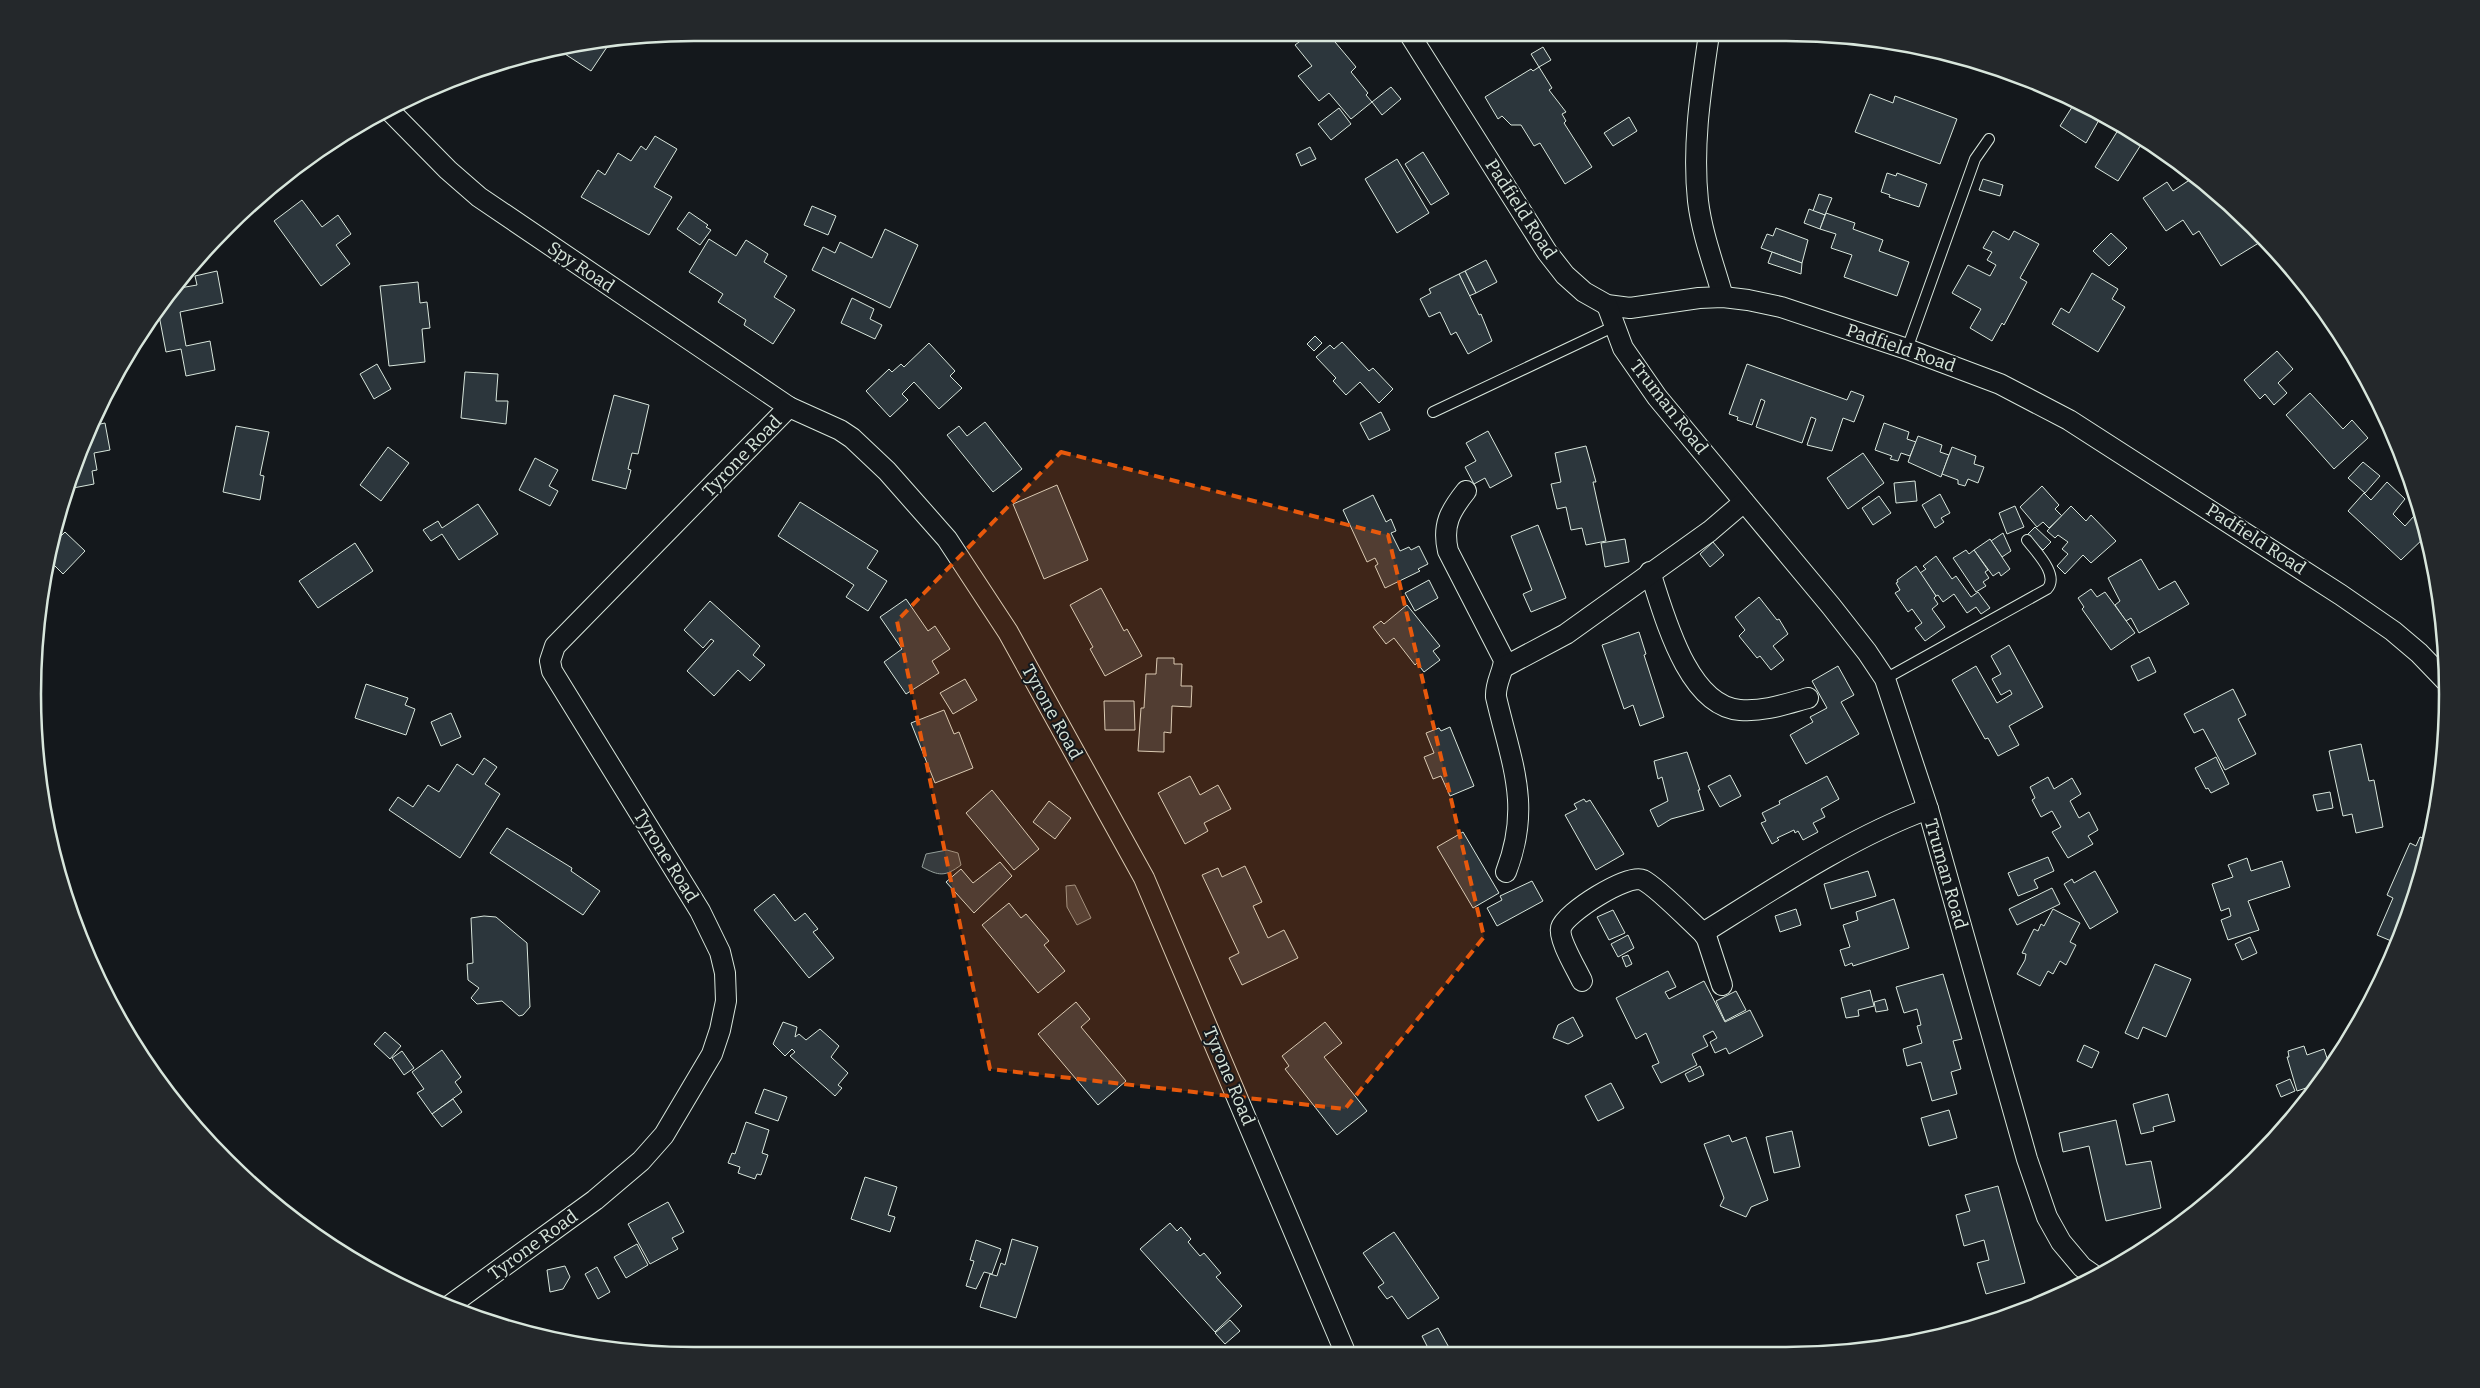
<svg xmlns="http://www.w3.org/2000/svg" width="2480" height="1388" font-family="Bitter,serif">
<rect width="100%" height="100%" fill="#14181c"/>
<g fill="#363b3e" stroke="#939e99">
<path d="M947,850L958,853L961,865C945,877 939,876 922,867L926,854Z"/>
<polygon points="1075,885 1091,918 1077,925 1067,907 1066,886"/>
</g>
<g fill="#2c363c" stroke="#d8e6dc">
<polygon points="1307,36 1330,36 1356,67 1351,72 1368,93 1366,95 1372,102 1351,119 1329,93 1319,101 1298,76 1312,66 1295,45"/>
<polygon points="607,38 613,38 591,71 565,54 570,47"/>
<polygon points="1543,47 1551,60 1539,67 1531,54"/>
<polygon points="1938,52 1957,55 1964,58 1963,62 1937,56"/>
<polygon points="1539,67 1552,88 1549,90 1566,112 1562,114 1566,121 1564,123 1592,167 1565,184 1540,143 1534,146 1521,125 1511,125 1502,116 1498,119 1485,97 1531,69 1533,71"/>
<polygon points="1391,87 1401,99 1382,115 1372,102"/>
<polygon points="1870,94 1893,103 1895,96 1957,119 1940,164 1855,132"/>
<polygon points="2074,104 2099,120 2086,143 2060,126"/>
<polygon points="1339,108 1351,124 1331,140 1318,124"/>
<polygon points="1629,117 1637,131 1613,146 1604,133"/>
<polygon points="2120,127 2144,140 2118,181 2095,167"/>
<polygon points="655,136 677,149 654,187 672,197 649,235 581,197 598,170 605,175 618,153 631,161 641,146 646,150"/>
<polygon points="1310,147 1316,159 1301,166 1296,154"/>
<polygon points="1423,152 1449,194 1431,205 1405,164"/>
<polygon points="1397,159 1429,213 1397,233 1365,179"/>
<polygon points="1887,173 1896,176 1897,173 1927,184 1919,207 1889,197 1890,195 1881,192"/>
<polygon points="2194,177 2222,197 2262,241 2221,266 2199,231 2193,235 2183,220 2166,231 2143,198 2167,182 2173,191"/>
<polygon points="1983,179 2003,185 2000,196 1979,190"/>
<polygon points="1819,194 1832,198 1825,215 1813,211"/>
<polygon points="302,200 322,227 338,215 351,234 336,245 350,264 321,286 274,221"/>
<polygon points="812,206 836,216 828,235 804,225"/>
<polygon points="1809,209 1825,215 1820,229 1804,223"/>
<polygon points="689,212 708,225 706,227 711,230 700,245 677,229"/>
<polygon points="1826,213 1855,223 1853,229 1883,240 1879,251 1909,262 1897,296 1844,277 1852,255 1831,248 1836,234 1820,229"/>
<polygon points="1776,228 1808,240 1802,263 1761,248 1767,234 1773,236"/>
<polygon points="885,229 918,245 890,308 812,270 823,247 835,253 840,242 872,258"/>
<polygon points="1993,231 2009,240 2014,231 2039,244 2020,278 2027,282 2004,325 2002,323 1992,341 1970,328 1981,309 1952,293 1968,265 1990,276 1996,265 1987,260 1992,252 1983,248"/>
<polygon points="2111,233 2127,248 2109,266 2093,251"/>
<polygon points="709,239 736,256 746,240 768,254 764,262 787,276 774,297 795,310 773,344 744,325 746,320 718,302 723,294 689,272"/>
<polygon points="1772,252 1802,263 1801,274 1768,263"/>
<polygon points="1486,260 1497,282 1476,293 1465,271"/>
<polygon points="217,271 223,303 180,312 186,346 210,341 215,370 186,376 181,349 166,352 158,310 174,289 197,285 195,276"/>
<polygon points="1465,271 1476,293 1469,296 1459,274"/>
<polygon points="2092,273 2118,289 2112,299 2125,307 2098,352 2052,324 2061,308 2069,313"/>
<polygon points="1459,274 1479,315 1481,314 1492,341 1468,354 1456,332 1451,335 1440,312 1429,317 1420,299 1431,293 1429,289"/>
<polygon points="418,282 420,303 427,302 430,328 422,329 425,362 389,366 380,286"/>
<polygon points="852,298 874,309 870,319 882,325 875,339 841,323"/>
<polygon points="1315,336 1322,343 1314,351 1307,344"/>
<polygon points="1342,342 1369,371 1373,368 1393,389 1379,403 1360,382 1346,395 1333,381 1336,378 1316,357 1330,345 1334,349"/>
<polygon points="929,343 955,371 950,376 962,388 939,409 914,382 902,394 908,400 890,417 866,391 889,369 892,372 901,364 904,367"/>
<polygon points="2277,351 2293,369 2278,383 2287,393 2274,405 2265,394 2260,399 2244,380"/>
<polygon points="377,364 391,389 374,399 360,374"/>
<polygon points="1747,364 1847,400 1851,391 1864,396 1854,422 1843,418 1832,451 1807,445 1816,419 1811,417 1802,443 1756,427 1765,401 1761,399 1752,425 1737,420 1738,417 1729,414"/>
<polygon points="465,372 498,374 496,401 508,401 506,424 461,418"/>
<polygon points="2310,393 2343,429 2352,420 2368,438 2334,469 2286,415"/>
<polygon points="614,395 649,405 638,454 632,453 628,469 631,470 626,489 592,480"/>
<polygon points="1381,412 1390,430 1369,440 1360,423"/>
<polygon points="985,422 1022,469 993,492 947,435 959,426 967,436"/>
<polygon points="105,423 110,450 94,453 97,470 92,471 94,484 68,489 91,426"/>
<polygon points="1884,423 1909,432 1907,439 1916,442 1910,456 1901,453 1898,461 1890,459 1892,456 1875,450"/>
<polygon points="236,426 269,432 260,475 264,476 260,500 223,492"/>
<polygon points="1488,431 1512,476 1490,488 1485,478 1474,484 1465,467 1476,461 1466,443"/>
<polygon points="1918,436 1942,445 1940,452 1949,455 1941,477 1908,462"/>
<polygon points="1586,446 1596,482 1593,482 1606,541 1586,545 1582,528 1571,530 1566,507 1557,509 1551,484 1561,482 1555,453"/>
<polygon points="388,447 409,463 381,501 360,485"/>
<polygon points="1952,447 1976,456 1974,464 1984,467 1978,483 1968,479 1965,486 1958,484 1958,480 1942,474"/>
<polygon points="1863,453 1884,483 1848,509 1827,478"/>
<polygon points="535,458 558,470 549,486 558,491 550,506 519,490"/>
<polygon points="2363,462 2380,476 2365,493 2348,478"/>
<polygon points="1915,481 1917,501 1896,503 1894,483"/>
<polygon points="2387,482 2405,499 2393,514 2405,526 2414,516 2426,526 2427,535 2401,560 2348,511 2364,493 2371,500"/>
<polygon points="1057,485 1088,560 1044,579 1013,504"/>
<polygon points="2042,486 2059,505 2055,509 2062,516 2049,528 2043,522 2037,527 2020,507"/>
<polygon points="1940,494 1950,513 1941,518 1944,522 1935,528 1922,505"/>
<polygon points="1373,495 1386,522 1391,519 1396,531 1391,533 1400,551 1409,547 1411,550 1419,546 1428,564 1418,569 1420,571 1385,588 1375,566 1378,564 1375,558 1367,562 1343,510"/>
<polygon points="1879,496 1891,513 1873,525 1862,508"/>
<polygon points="800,502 878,551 867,568 887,581 868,611 846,597 854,585 778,536"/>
<polygon points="478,504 498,534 459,560 442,534 431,541 423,530 438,521 442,528"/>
<polygon points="2015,506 2024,527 2007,534 1999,513"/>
<polygon points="2071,506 2086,521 2091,515 2116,541 2091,563 2083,555 2065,574 2057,566 2068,554 2062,549 2068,542 2058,535 2055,538 2047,531"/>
<polygon points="1538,525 1566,598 1531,612 1523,594 1532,590 1511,536"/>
<polygon points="2035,527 2051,542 2043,550 2027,535"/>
<polygon points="65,532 85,551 63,574 48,559 50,547"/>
<polygon points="2003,533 2011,551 2002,557 1991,541"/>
<polygon points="1625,539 1629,562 1605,567 1601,543"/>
<polygon points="1990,539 2010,569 2001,576 1999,572 1993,576 1974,550"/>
<polygon points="1713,542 1724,555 1710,567 1700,554"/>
<polygon points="355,543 373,571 318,608 299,581"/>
<polygon points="1966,550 1969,554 1974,550 1988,570 1985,572 1989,578 1983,582 1986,586 1976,592 1953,558"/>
<polygon points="1936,556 1952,579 1956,576 1971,597 1978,592 1990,608 1981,614 1976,607 1967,613 1954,594 1943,602 1938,595 1936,596 1920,573 1926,569 1923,566"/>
<polygon points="2141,559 2159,590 2175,581 2189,604 2139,633 2131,618 2126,621 2115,605 2120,601 2108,578"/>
<polygon points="1916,566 1936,596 1934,598 1938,604 1932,609 1945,627 1925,641 1915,628 1922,623 1912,609 1908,612 1895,593 1900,590 1896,583 1898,582 1897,580"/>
<polygon points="1429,580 1438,598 1415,611 1405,593"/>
<polygon points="1101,588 1124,631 1127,629 1142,656 1105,676 1090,649 1093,647 1070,605"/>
<polygon points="2091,589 2097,597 2105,592 2135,633 2111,650 2082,609 2084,607 2078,598"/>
<polygon points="1759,597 1777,620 1779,619 1788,634 1773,646 1784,660 1771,670 1760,656 1757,658 1739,636 1745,630 1735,617"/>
<polygon points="906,599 928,631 935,626 950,649 932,661 939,673 906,694 884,662 902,649 880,617"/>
<polygon points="710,601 760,646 753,655 765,665 750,681 738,670 714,696 687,671 714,641 711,639 703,648 684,630"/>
<polygon points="1407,605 1440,646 1433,651 1440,660 1424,672 1417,663 1415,665 1394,638 1386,644 1373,627 1381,621 1384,624"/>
<polygon points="1639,632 1646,654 1644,655 1664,717 1640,726 1633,705 1624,709 1602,645"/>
<polygon points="2009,645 2043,707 2009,726 2019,745 1998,756 1988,738 1985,739 1952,680 1976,666 1997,703 2012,694 2010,690 2001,695 1992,679 2001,674 1991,656"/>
<polygon points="2149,657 2156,672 2138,681 2131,666"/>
<polygon points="1157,658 1174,658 1174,664 1182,664 1181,686 1192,686 1191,707 1172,706 1171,733 1164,732 1164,752 1138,751 1141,708 1144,708 1146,674 1156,674"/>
<polygon points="1838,666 1854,695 1841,702 1859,734 1806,764 1790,735 1813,722 1810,717 1827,708 1812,681"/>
<polygon points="965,679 977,700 953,714 940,693"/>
<polygon points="366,684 408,698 405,705 415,709 406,735 355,718"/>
<polygon points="2233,689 2246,715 2238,719 2256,754 2225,770 2203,729 2194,733 2184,714"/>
<polygon points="1104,701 1134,701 1135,730 1105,730"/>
<polygon points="944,710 954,734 959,732 973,768 935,783 911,723"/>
<polygon points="451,713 461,737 441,746 431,722"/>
<polygon points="1450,727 1474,786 1450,796 1441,776 1433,779 1424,757 1434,753 1426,733 1439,728 1441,731"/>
<polygon points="2361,744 2369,781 2374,780 2383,827 2356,833 2352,814 2343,816 2329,751"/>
<polygon points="1687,752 1700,790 1698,790 1704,810 1671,819 1658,827 1650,810 1668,801 1662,777 1658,779 1654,761"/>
<polygon points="2216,757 2229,784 2211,793 2208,788 2206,789 2195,768"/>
<polygon points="484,758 497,767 485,784 500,794 460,858 389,810 398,797 413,807 428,785 439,792 457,764 473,775"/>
<polygon points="1730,775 1741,796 1720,807 1708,786"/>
<polygon points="1190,776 1200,795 1218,785 1231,809 1204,823 1208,831 1185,844 1158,793"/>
<polygon points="1827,776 1839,799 1821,809 1825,817 1813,823 1818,832 1803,840 1798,831 1795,833 1794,830 1777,838 1779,840 1772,844 1761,823 1766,821 1762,813 1780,804 1779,801"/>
<polygon points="2048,777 2054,789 2072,778 2081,794 2070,801 2079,818 2089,812 2098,830 2088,836 2093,844 2068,858 2052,832 2061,827 2052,811 2041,817 2032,800 2035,798 2030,787"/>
<polygon points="992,790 1039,849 1014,870 966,813"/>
<polygon points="2330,792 2333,808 2317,811 2313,795"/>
<polygon points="1584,799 1586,802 1590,800 1624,854 1596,870 1565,815 1577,809 1574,804"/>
<polygon points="1049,801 1071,818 1055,839 1033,822"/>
<polygon points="507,828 572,868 571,871 600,891 583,915 490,853"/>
<polygon points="1463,832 1499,893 1473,908 1437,847"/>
<polygon points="2420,837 2428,840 2412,907 2396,943 2377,935 2393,898 2387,895 2410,843 2416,846"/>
<polygon points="2048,857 2054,871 2034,880 2038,888 2018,896 2008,873"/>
<polygon points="2247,858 2251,871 2282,861 2290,887 2248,901 2259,930 2228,940 2221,920 2231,916 2229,908 2221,911 2212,884 2233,877 2228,865"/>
<polygon points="1000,862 1012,876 974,913 946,882 961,869 973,883"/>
<polygon points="1245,866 1262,902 1253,906 1268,938 1284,930 1298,958 1242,985 1229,958 1239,953 1202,875 1218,868 1222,877"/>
<polygon points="1868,871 1876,896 1831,909 1824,884"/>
<polygon points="2095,871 2118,912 2090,929 2064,884 2072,879 2074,883"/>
<polygon points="1532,881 1543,901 1497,926 1487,908 1502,900 1500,896"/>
<polygon points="2052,888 2060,904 2017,925 2009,909"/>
<polygon points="774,894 795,921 805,913 818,929 813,932 834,958 809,978 754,910"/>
<polygon points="1894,899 1909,948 1853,966 1852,963 1845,966 1840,950 1850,947 1843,925 1858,920 1856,912"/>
<polygon points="1009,903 1021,918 1026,914 1049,941 1044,945 1065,971 1038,993 982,925"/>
<polygon points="1796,909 1801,925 1780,932 1775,916"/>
<polygon points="2053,909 2080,923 2070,942 2076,945 2066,965 2060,961 2053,974 2048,971 2040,986 2017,974 2025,960 2026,954 2022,953 2034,929 2038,931 2041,924 2044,926"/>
<polygon points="1613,910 1625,933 1609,940 1597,917"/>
<polygon points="484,916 496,917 527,943 530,1007 523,1015 519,1016 502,1001 477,1004 471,998 479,988 468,980 467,964 473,963 471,918"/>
<polygon points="1628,935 1634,948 1618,957 1611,944"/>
<polygon points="2250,937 2257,953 2242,960 2235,944"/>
<polygon points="1628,955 1632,964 1626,967 1622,957"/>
<polygon points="2155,964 2191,979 2166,1037 2143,1027 2138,1039 2125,1033"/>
<polygon points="1668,971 1676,987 1665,992 1669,999 1704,981 1725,1022 1750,1010 1763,1036 1729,1054 1726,1048 1715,1053 1710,1042 1717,1038 1713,1031 1703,1036 1708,1046 1692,1054 1697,1065 1661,1083 1652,1066 1659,1063 1646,1033 1636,1039 1616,998"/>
<polygon points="1943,974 1962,1039 1953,1041 1961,1069 1951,1072 1957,1094 1932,1101 1921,1062 1907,1066 1903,1049 1922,1043 1917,1026 1921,1025 1917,1009 1904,1013 1896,987"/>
<polygon points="1870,990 1874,1006 1858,1010 1859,1016 1846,1018 1841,998"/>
<polygon points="1736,991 1746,1010 1725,1021 1716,1001"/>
<polygon points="1885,999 1888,1010 1876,1012 1874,1002"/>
<polygon points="1076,1002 1090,1019 1081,1027 1126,1081 1098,1105 1038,1034"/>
<polygon points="1573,1017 1583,1036 1568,1044 1553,1038 1558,1025"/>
<polygon points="783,1022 797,1027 795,1037 799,1034 806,1040 820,1029 839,1046 831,1057 848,1073 838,1085 842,1088 835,1096 790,1056 795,1052 792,1049 785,1056 773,1044"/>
<polygon points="1325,1022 1342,1043 1324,1057 1367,1111 1337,1135 1285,1069 1289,1066 1282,1056"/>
<polygon points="385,1032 401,1046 390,1059 374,1044"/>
<polygon points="2084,1045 2099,1052 2092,1068 2077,1061"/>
<polygon points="2304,1046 2307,1055 2324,1049 2329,1064 2312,1086 2297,1091 2287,1057 2289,1057 2288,1051"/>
<polygon points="442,1050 461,1077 455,1082 462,1092 432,1114 417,1093 424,1089 412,1072"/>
<polygon points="402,1051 414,1068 404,1075 392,1058"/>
<polygon points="1700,1066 1704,1075 1689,1082 1685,1074"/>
<polygon points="2290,1079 2295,1091 2281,1097 2276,1085"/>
<polygon points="1611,1083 1624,1108 1598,1121 1585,1096"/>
<polygon points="764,1089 787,1097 778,1121 755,1113"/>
<polygon points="2168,1094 2175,1121 2153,1127 2154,1131 2141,1134 2133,1104"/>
<polygon points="453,1099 462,1112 442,1127 432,1114"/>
<polygon points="1949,1110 1957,1138 1929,1146 1921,1118"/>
<polygon points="2116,1120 2126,1165 2151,1161 2161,1208 2106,1221 2089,1146 2063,1152 2059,1133"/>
<polygon points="746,1122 769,1130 762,1153 768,1155 761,1175 757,1174 755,1179 738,1173 740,1167 728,1163 732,1153 735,1154"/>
<polygon points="1792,1131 1800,1167 1774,1173 1766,1137"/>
<polygon points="1729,1135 1732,1142 1746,1137 1768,1200 1751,1207 1746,1217 1720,1206 1724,1198 1704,1144"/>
<polygon points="865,1177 897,1187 888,1215 895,1217 890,1232 851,1219"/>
<polygon points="1998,1186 2025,1283 1986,1294 1977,1263 1989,1260 1984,1240 1964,1246 1956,1215 1970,1211 1965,1195"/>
<polygon points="668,1202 684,1232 672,1238 678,1249 650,1264 628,1224"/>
<polygon points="1170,1223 1177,1231 1181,1227 1191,1239 1188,1242 1200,1256 1204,1253 1221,1273 1216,1277 1242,1306 1215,1332 1140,1249"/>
<polygon points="1394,1232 1439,1298 1408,1319 1392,1296 1387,1299 1378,1287 1384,1283 1363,1253"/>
<polygon points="1012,1239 1038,1247 1016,1318 980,1307 990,1274 997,1276 1001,1263 1005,1265"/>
<polygon points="976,1240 1001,1249 992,1274 984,1272 976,1289 966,1286 974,1261 970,1260"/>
<polygon points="637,1244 648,1265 626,1278 614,1257"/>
<polygon points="565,1266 570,1277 563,1289 550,1292 547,1270"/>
<polygon points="597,1267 610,1292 598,1299 585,1274"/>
<polygon points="1230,1320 1240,1331 1225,1344 1215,1333"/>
<polygon points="1438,1328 1451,1351 1425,1351 1429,1350 1422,1336"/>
</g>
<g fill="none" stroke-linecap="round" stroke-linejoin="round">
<defs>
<g id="lane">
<polyline points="1907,349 1975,159 1989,139"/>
<polyline points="1433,412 1615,326"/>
<path d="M1885,679L2047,589C2060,575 2035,551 2027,540"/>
</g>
<g id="street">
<path d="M1709,34C1701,90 1692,144 1698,201C1702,234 1714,265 1723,297"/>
<polyline points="1410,35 1547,252 1565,275 1584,292 1607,305 1630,308 1699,298 1723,297 1748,300 1781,307 1907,349 2000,384 2069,420 2341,595 2393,631 2419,653 2445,680"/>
<polyline points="388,109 448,170 479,197 789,407 840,430 852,438 887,471 947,539 1008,632 1144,878 1345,1352"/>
<polyline points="1607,305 1623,348 1657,397 1831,606 1867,652 1885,679 1928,809 2027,1159 2047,1217 2061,1242 2082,1267 2092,1274"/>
<path d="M1466,491C1450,511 1442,525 1448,551L1504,660C1503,673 1495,683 1496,697C1511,762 1532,805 1506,872"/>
<path d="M1650,572C1664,614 1687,706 1740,710C1763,712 1786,704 1808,698"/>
<polyline points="1504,667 1566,634 1710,531 1744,502"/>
<path d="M1703,933C1772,890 1851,837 1928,809"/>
<path d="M1582,981C1577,970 1558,939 1561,928C1565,913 1628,873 1643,880C1657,887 1690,921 1703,933L1707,939L1722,985"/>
<polyline points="449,1306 595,1200 641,1161 664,1135 712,1054 720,1030 726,1001 725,973 720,952 700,911 552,671 550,661 555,646 789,407"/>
</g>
</defs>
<use href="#lane" stroke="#d8e6dc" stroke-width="12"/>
<use href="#street" stroke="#d8e6dc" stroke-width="22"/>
<use href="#lane" stroke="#14181c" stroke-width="10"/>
<use href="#street" stroke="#14181c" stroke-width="20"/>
</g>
<path fill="#e8590c" fill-opacity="0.2" stroke="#e8590c" stroke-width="4" stroke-dasharray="10 6" stroke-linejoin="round" d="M1061,452L1388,535L1484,937L1345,1109L990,1069L897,621Z"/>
<g text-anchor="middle" stroke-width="4" stroke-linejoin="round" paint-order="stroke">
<g font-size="18" fill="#d8e6dc" stroke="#14181c">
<text transform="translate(1521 209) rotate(57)" y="6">Padfield Road</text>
<text transform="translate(581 267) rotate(34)" y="6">Spy Road</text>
<text transform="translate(1901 348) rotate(19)" y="6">Padfield Road</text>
<text transform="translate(1669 407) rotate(52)" y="6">Truman Road</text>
<text transform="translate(742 456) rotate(-46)" y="6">Tyrone Road</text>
<text transform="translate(2256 539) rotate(33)" y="6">Padfield Road</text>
<text transform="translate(1052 712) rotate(61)" y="6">Tyrone Road</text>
<text transform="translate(666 856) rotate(58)" y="6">Tyrone Road</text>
<text transform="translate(1946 874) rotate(74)" y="6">Truman Road</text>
<text transform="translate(1229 1076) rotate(67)" y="6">Tyrone Road</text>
<text transform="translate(533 1245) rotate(-36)" y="6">Tyrone Road</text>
</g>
</g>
<path d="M0 0H2480V1388H0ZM694 41H1786A653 653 0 0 1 2439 694V694A653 653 0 0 1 1786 1347H694A653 653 0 0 1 41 694V694A653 653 0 0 1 694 41Z" fill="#24282b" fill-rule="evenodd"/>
<path fill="none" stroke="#d8e6dc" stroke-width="2.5" d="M694 41H1786A653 653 0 0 1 2439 694V694A653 653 0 0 1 1786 1347H694A653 653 0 0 1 41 694V694A653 653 0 0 1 694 41Z"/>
</svg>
